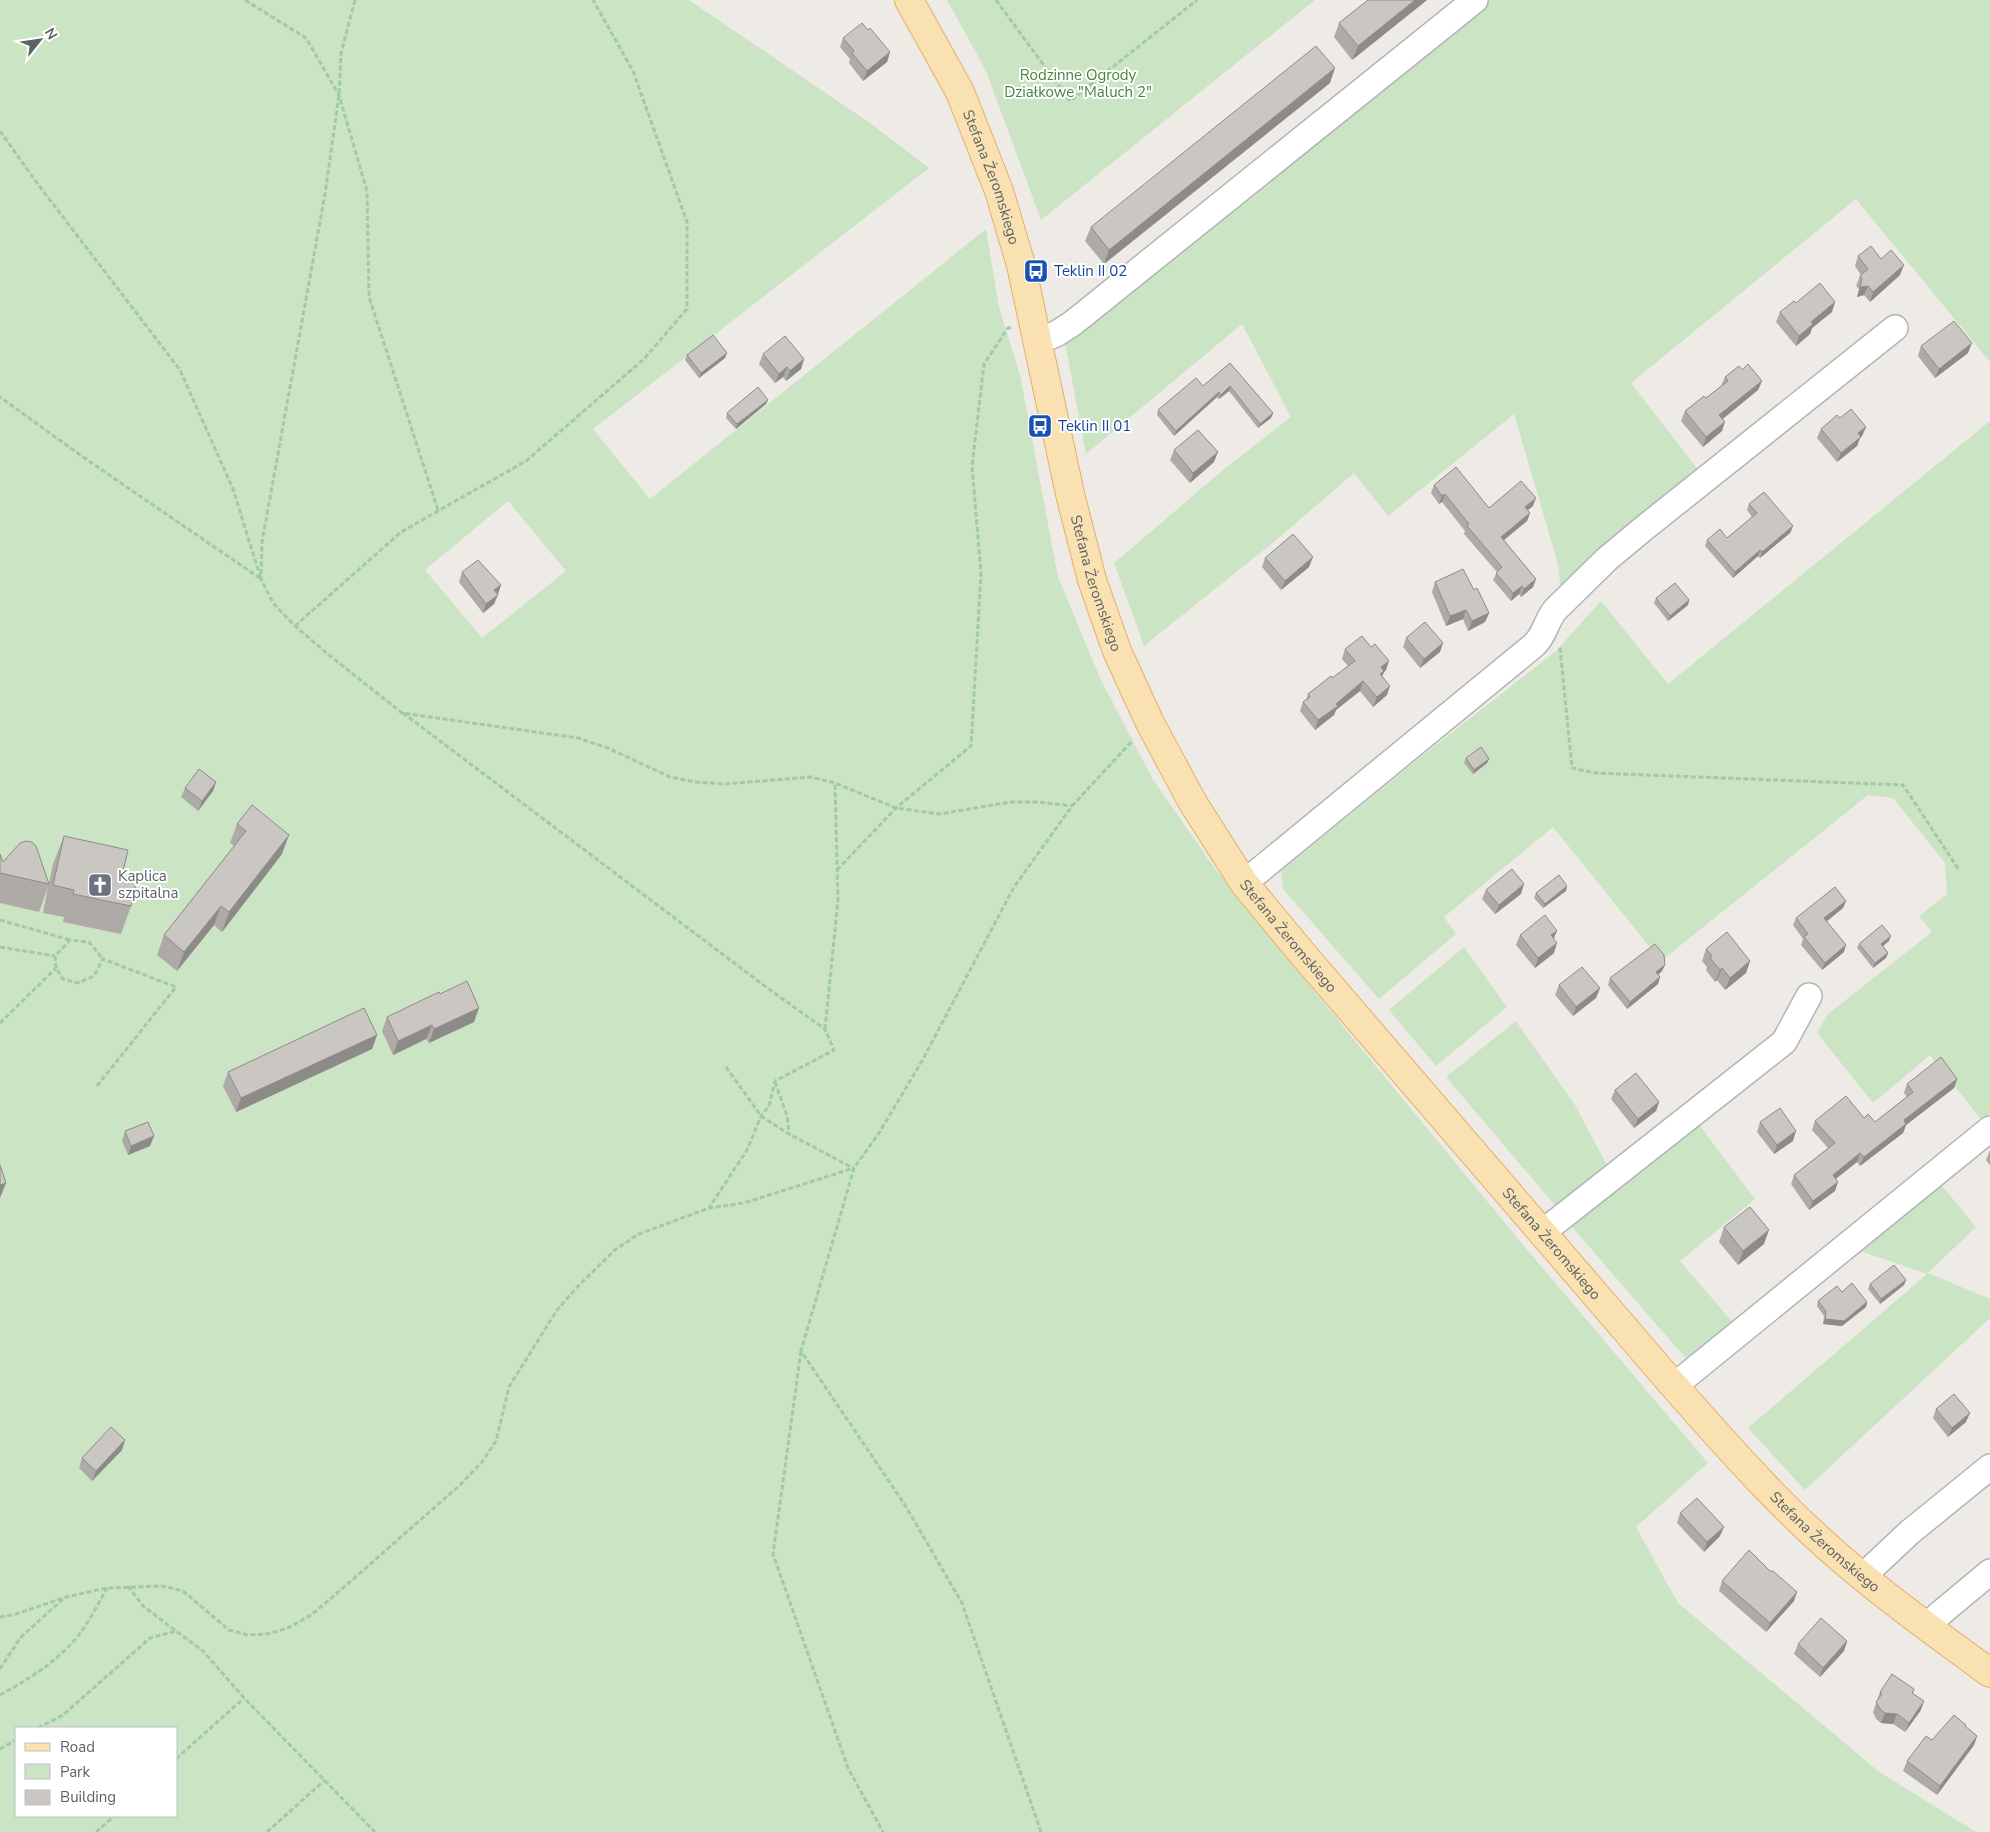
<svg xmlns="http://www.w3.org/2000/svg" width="1990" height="1832" font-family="'Nunito Sans',sans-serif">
<rect width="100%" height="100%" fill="#eeebe6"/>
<g fill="#cae4c4" fill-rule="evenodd">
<path d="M0,0H689L870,123L929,168L593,429L650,499L986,229L999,307L1020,375L1058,577L1100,678L1152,778L1213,866L1276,945L1524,1246L1708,1463L1636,1527L1678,1603L1878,1771L1976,1832H0ZM508,501L566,571L482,638L425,570ZM16,1728H176V1816H16Z"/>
<polygon points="947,0 1315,0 1041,220 986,71"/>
<polygon points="1489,0 1990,0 1990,362 1856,199 1631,383 1700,472 1561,593 1558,564 1514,414 1388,516 1354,473 1275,541 1144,646 1114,563 1223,470 1291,417 1242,324 1086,454 1065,343"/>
<polygon points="1990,421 1990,1118 1984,1123 1930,1055 1873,1103 1817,1033 1828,1014 1932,932 1919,916 1947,894 1945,863 1893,798 1868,795 1661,961 1553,827 1444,917 1456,934 1379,999 1283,889 1281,871 1417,760 1556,651 1601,601 1668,684"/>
<polygon points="1464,947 1507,1007 1436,1066 1389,1010"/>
<polygon points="1516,1021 1575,1105 1610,1171 1559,1210 1446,1077"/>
<polygon points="1694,1118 1755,1199 1680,1261 1734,1324 1688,1361 1567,1221"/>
<polygon points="1939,1182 1976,1227 1928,1273 1990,1299 1990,1318 1805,1490 1748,1428 1927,1274 1855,1249"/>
</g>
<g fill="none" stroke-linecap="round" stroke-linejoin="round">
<defs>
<g id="minor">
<polyline points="1038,341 1056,334 1073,323 1475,0"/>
<path d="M1244,883L1534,645C1545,635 1546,621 1555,610L1607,559L1643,529L1895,328"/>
<polyline points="1543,1232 1784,1042 1809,996"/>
<polyline points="1674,1386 1990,1129"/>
<polyline points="1862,1577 1910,1532 1990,1467"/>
<polyline points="1927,1626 1942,1612 1990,1572"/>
</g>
<g id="major">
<path id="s1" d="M909,0L960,92L999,191L1021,265L1070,494L1092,580L1117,651L1150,723L1193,803L1244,883L1301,952L1674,1386C1733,1453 1793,1521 1863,1577C1904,1611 1947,1641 1990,1673"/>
</g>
</defs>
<use href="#minor" stroke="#b1b4b7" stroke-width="28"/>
<use href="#major" stroke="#e6ad67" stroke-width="30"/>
<g stroke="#a1caa6" stroke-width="3" stroke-dasharray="5 2.5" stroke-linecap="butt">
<polyline points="245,0 306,38 339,95 367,191 369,297 438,510"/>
<polyline points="355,0 341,53 339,95 325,194 262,542 261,579 273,603 295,626 329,655 402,713 578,738 608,748 670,777 696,782 724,784 811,777 835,783 896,808 940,814 1010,802 1039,802 1072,806"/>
<polyline points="996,0 1070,101 1197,0"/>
<polyline points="0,131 37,183 180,370 233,489 261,579 83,457 0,397"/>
<polyline points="295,626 401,532 526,461 644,359 687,309 687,222 633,71 593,0"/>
<polyline points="1560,648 1572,768 1596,773 1903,785 1959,870"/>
<polyline points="403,713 770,990 825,1029 834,1050 775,1081 769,1106 761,1116 747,1150 709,1208"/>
<polyline points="837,870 896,808 971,746 981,574 972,466 984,364 1008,328 1013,327"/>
<polyline points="0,920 70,940"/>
<polyline points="0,947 55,956"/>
<polyline points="0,1023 56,968"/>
<polyline points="825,1029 838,901 835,783"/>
<polyline points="726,1067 761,1116 789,1134 853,1168"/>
<polyline points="775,1082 787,1116 789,1133"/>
<polyline points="97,1086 176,987 103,959 94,976 78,983 63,979 56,968 55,956 70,940 89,942 103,959"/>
<polyline points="801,1351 773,1554 848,1768 883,1832"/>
<polyline points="128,1586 143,1606 176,1631"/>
<polyline points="0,1617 16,1614 66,1597 107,1588 162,1586 183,1591 229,1630 248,1635 267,1634 288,1628 311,1615 343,1588 460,1485 482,1462 496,1441 509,1387 557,1310 579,1285 616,1249 639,1234 709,1208 744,1203 854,1168"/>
<polyline points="0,1669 20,1638 63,1599"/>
<path d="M0,1695C25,1681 49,1667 69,1646C85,1630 96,1608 107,1588"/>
<polyline points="38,1728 63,1715 150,1638 176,1631 203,1651 244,1698 375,1832"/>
<polyline points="0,1749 16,1740"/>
<polyline points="176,1759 244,1698"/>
<polyline points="96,1832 114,1816"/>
<polyline points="267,1832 325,1780"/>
<polyline points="1041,1832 962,1603 905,1505 801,1351 854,1168 879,1133 922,1061 1014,887 1072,806 1133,740"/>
</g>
<use href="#minor" stroke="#fff" stroke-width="25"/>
<use href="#major" stroke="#f9e1b1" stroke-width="28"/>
</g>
<g fill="#aeaaa7">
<polygon points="1368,0 1427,0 1352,60 1334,37 1339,23"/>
<polygon points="843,38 890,52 887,62 863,81 849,63 850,59 840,47"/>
<polygon points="1330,83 1104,264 1085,241 1091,227"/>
<polygon points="1858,256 1881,259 1900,275 1870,302 1864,295 1857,297 1859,289 1856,286 1860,276 1861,275 1855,266"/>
<polygon points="1796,303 1832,312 1812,328 1810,334 1796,346 1776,322 1780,312"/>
<polygon points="1921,346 1968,353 1935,378 1918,356"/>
<polygon points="727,353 725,358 699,378 685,360 687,355"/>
<polygon points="763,354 804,359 801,369 786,381 783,377 775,383 759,364"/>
<polygon points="1230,363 1273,413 1271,418 1258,428 1229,391 1219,399 1217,397 1174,436 1157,415 1158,410 1203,386"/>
<polygon points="1742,370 1762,381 1758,390 1723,419 1722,431 1703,447 1681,421 1685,411 1706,398 1721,386 1725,377"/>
<polygon points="768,400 766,404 736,429 726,418 727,413"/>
<polygon points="1840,418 1866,427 1862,436 1860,438 1857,446 1837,462 1817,438 1821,429"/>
<polygon points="1174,450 1214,462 1190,483 1170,460"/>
<polygon points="1434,485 1489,508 1533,506 1527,510 1530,513 1527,521 1504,540 1536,579 1533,587 1521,597 1519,594 1511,601 1493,580 1497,572 1464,534 1465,531 1442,502 1439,504 1431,493"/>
<polygon points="1749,504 1793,526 1790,533 1760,558 1758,556 1733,578 1705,546 1707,540 1727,538 1752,517 1747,510"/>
<polygon points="1265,558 1309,567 1281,590 1262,567"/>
<polygon points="462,572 501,585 494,604 483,613 459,582"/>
<polygon points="1435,582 1474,590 1489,613 1485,622 1468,631 1463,619 1446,626 1432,592"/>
<polygon points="1656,598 1689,600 1688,605 1668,621 1654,603"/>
<polygon points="1406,638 1440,652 1420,668 1403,647"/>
<polygon points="1345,649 1386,670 1384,672 1382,676 1387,695 1373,707 1360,691 1336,710 1334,715 1315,730 1300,711 1303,702 1306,700 1308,694 1332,678 1348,666 1342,659"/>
<polygon points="1466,758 1489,759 1487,763 1473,774 1464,763"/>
<polygon points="216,782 213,791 198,811 181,797 185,788"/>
<polygon points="237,824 282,854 222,932 214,925 177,971 157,955 164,935 234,846 230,843"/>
<polygon points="64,836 121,880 131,906 121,934 63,922 64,917 43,913 48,887 39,912 0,903 0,873 3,862 49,883 53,864"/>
<polygon points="1567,886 1566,891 1543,908 1534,898 1536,893"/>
<polygon points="1486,890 1521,894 1495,914 1482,899"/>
<polygon points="1846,901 1843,908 1827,921 1844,952 1822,970 1801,945 1803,939 1793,925 1796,918"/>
<polygon points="1520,935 1554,953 1535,968 1516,945"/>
<polygon points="1889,941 1883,946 1888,953 1886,958 1873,968 1857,948 1859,944"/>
<polygon points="1706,949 1750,961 1746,973 1725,990 1717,980 1715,982 1706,970 1707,967 1702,961"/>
<polygon points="1665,965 1662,971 1658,975 1660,977 1658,984 1627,1009 1608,985 1610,978"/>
<polygon points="1559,985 1600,988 1596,998 1573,1016 1555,995"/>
<polygon points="440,994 474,1022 429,1043 426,1039 393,1055 382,1031 387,1017"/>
<polygon points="377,1035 372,1049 236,1112 223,1086 228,1072"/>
<polygon points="1957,1079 1954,1088 1906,1125 1903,1133 1860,1166 1857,1162 1836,1179 1835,1191 1809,1210 1791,1184 1794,1175 1828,1148 1812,1130 1815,1121 1875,1122 1907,1097 1904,1093 1907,1084"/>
<polygon points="1615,1090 1659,1102 1656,1111 1634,1128 1611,1099"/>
<polygon points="1760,1122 1793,1141 1774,1154 1757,1132"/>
<polygon points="125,1131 154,1136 150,1146 128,1155 122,1141"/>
<polygon points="1990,1150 1990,1165 1986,1160"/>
<polygon points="1724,1227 1764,1244 1738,1265 1719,1242"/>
<polygon points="1906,1280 1904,1285 1880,1304 1868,1289 1870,1284"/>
<polygon points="1818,1301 1867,1302 1866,1307 1842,1326 1823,1324 1824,1316 1817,1306"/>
<polygon points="1936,1409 1966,1422 1948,1437 1933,1418"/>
<polygon points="122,1450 92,1481 79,1468 82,1458"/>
<polygon points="1680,1513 1720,1536 1704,1552 1677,1523"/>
<polygon points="1722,1581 1794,1601 1766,1632 1719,1591"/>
<polygon points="1847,1641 1844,1651 1820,1677 1794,1654 1798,1644"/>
<polygon points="1914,1689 1913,1693 1921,1710 1905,1732 1893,1724 1881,1723 1876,1719 1873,1712 1880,1692"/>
<polygon points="1966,1725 1965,1727 1977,1736 1974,1745 1937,1795 1903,1771 1907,1761 1932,1740"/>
</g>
<g fill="#8d8b88">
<polygon points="1415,0 1427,0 1352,60 1358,46"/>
<polygon points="890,52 887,62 863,81 867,71"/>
<polygon points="1335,68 1330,83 1104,264 1109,250"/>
<polygon points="1904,265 1900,275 1870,302 1873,292"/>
<polygon points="1868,286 1864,295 1857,297 1860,287"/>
<polygon points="1835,302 1832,312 1812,328 1810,334 1796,346 1799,336 1811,322"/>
<polygon points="1972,343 1968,353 1935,378 1939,369"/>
<polygon points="727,353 725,358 699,378 701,373"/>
<polygon points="804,359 801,369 786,381 790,371"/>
<polygon points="787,367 783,377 775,383 779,374"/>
<polygon points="1762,381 1758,390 1716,424 1719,415"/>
<polygon points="1230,386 1229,391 1219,399 1221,395"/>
<polygon points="1219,392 1217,397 1174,436 1176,431"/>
<polygon points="768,400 766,404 736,429 737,424"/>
<polygon points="1273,413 1271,418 1258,428 1260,424"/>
<polygon points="1725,422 1722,431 1703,447 1706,437"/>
<polygon points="1866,427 1862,436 1860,438 1857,446 1837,462 1841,453 1858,433"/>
<polygon points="1218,452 1214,462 1190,483 1193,473"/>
<polygon points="1445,494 1442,502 1439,504 1442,496"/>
<polygon points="1536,498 1533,506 1522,515 1525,507"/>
<polygon points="1530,513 1527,521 1498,545 1501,537"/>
<polygon points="1793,526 1790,533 1760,558 1762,552"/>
<polygon points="1760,550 1758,556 1733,578 1735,572"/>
<polygon points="1313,557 1309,567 1281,590 1285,581"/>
<polygon points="1536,579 1533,587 1521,597 1524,589"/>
<polygon points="501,585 498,594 494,590"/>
<polygon points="1522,586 1519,594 1511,601 1513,593"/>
<polygon points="498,595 494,604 483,613 486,604"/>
<polygon points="1689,600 1688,605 1668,621 1670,616"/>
<polygon points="1466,610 1463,619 1446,626 1450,616"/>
<polygon points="1489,613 1485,622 1468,631 1472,621"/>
<polygon points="1443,643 1440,652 1420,668 1424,659"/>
<polygon points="1389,661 1386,670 1384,672 1381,680 1381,667"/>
<polygon points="1363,681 1360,691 1336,710 1334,715 1315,730 1318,720 1336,704"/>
<polygon points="1390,686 1387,695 1373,707 1377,697"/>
<polygon points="1489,759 1487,763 1473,774 1474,770"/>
<polygon points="216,782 213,791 198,811 202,801"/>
<polygon points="289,835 282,854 222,932 229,912"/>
<polygon points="1524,884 1521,894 1495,914 1499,905"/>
<polygon points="1567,886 1566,891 1543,908 1545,904"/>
<polygon points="1846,901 1843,908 1822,925 1824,918"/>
<polygon points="221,906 214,925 177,971 184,952"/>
<polygon points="1557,931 1553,940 1551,935"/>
<polygon points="1891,936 1889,941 1879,949 1881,944"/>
<polygon points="1557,943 1554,953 1535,968 1538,958"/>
<polygon points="1846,945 1844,952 1822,970 1825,963"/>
<polygon points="1888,953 1886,958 1873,968 1875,963"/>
<polygon points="1750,961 1746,973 1725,990 1730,978"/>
<polygon points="1665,965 1662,971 1654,979 1656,972"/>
<polygon points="1722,968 1717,980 1715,982 1720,970"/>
<polygon points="1660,977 1658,984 1627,1009 1630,1002"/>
<polygon points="1600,988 1596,998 1573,1016 1576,1007"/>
<polygon points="479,1008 474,1022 429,1043 434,1029"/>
<polygon points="432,1025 426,1039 393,1055 398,1041"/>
<polygon points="377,1035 372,1049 236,1112 241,1098"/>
<polygon points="1957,1079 1954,1088 1906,1125 1903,1133 1860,1166 1864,1157 1904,1120"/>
<polygon points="1659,1102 1656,1111 1634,1128 1638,1119"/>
<polygon points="1796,1131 1793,1141 1774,1154 1777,1145"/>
<polygon points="154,1136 150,1146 128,1155 131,1146"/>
<polygon points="1860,1153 1857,1162 1829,1184 1833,1175"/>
<polygon points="1838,1182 1835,1191 1809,1210 1813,1201"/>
<polygon points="6,1183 0,1198 0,1185"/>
<polygon points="1769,1230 1764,1244 1738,1265 1743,1251"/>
<polygon points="1906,1280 1904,1285 1880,1304 1881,1299"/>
<polygon points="1867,1302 1866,1307 1842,1326 1823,1324 1825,1319"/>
<polygon points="1970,1413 1966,1422 1948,1437 1952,1428"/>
<polygon points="125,1440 122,1450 92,1481 96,1471"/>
<polygon points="1724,1527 1720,1536 1704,1552 1707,1542"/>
<polygon points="1797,1592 1794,1601 1766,1632 1770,1623"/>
<polygon points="1847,1641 1844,1651 1820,1677 1823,1668"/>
<polygon points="1924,1701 1921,1710 1905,1732 1909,1723"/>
<polygon points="1885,1713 1897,1714 1893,1724 1881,1723"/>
<polygon points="1977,1736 1974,1745 1937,1795 1940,1786"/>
</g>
<g fill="#cac6c2" stroke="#8d8b88">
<polygon points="1368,0 1415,0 1358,46 1339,23"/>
<polygon points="862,23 868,30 870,28 890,52 867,71 852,53 854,51 843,38"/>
<polygon points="1316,46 1335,68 1109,250 1091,227"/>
<polygon points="1871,246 1881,259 1891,250 1904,265 1873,292 1868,286 1860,287 1862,279 1860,276 1868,269 1858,256"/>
<polygon points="1820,283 1835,302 1811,322 1813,324 1799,336 1780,312 1794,301 1796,303"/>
<polygon points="1954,321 1972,343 1939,369 1921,346"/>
<polygon points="713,335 727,353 701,373 687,355"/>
<polygon points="785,336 804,359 790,371 787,367 779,374 763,354"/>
<polygon points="1230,363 1273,413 1260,424 1230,386 1221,395 1219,392 1176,431 1158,410 1196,378 1203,386"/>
<polygon points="1748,364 1762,381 1719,415 1725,422 1706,437 1685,411 1704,396 1706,398 1728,381 1725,377 1739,366 1742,370"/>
<polygon points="758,387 768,400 737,424 727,413"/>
<polygon points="1851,409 1866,427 1858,433 1861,437 1841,453 1821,429 1837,415 1840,418"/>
<polygon points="1198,430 1218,452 1193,473 1174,450"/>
<polygon points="1456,467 1489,508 1521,481 1536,498 1525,507 1530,513 1501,537 1536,579 1524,589 1522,586 1513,593 1496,573 1502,567 1467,526 1469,524 1445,494 1442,496 1434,485"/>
<polygon points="1764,492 1793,526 1762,552 1760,550 1735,572 1707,540 1720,529 1727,538 1757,513 1749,504"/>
<polygon points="1293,534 1313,557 1285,581 1265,558"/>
<polygon points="478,560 501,585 494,590 498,595 486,604 462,572"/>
<polygon points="1463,569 1474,590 1477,588 1489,613 1472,621 1466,610 1450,616 1435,582"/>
<polygon points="1675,583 1689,600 1670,616 1656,598"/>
<polygon points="1425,622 1443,643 1424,659 1406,638"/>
<polygon points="1362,636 1371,647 1375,644 1389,661 1381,667 1384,671 1380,674 1390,686 1377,697 1363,681 1336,704 1338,706 1318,720 1303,702 1310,697 1308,694 1331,676 1332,678 1355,661 1345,649"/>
<polygon points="1481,747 1489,759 1474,770 1466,758"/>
<polygon points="199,769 216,782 202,801 185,788"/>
<polygon points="252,805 289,835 229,912 221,906 184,952 164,935 246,831 237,824"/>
<polygon points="64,836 128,850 121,880 136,883 131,906 73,894 74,890 53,885"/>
<polygon points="26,841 32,842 36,846 49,884 0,873 0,854 3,862 20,843"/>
<polygon points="1512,869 1524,884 1499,905 1486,890"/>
<polygon points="1559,875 1567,886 1545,904 1536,893"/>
<polygon points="1835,887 1846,901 1824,918 1846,945 1825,963 1804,937 1808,934 1796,918"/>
<polygon points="1545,915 1557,931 1551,935 1557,943 1538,958 1520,935"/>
<polygon points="1882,925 1891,936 1881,944 1888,953 1875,963 1859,944"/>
<polygon points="1727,932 1750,961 1730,978 1722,968 1720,970 1710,958 1712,956 1706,949"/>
<polygon points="1655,944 1664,955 1665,965 1656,972 1660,977 1630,1002 1610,978"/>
<polygon points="1582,967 1600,988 1576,1007 1559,985"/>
<polygon points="467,981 479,1008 434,1029 432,1025 398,1041 387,1017 439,992 440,994"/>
<polygon points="364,1008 377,1035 241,1098 228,1072"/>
<polygon points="1941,1057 1957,1079 1904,1120 1906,1124 1864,1157 1860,1153 1833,1175 1838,1182 1813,1201 1794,1175 1835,1143 1815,1121 1846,1096 1864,1118 1868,1114 1875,1122 1913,1092 1907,1084"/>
<polygon points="1636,1073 1659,1102 1638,1119 1615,1090"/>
<polygon points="1780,1108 1796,1131 1777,1145 1760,1122"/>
<polygon points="148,1122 154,1136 131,1146 125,1131"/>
<polygon points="0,1165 6,1183 0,1185"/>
<polygon points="1750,1207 1769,1230 1743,1251 1724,1227"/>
<polygon points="1894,1265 1906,1280 1881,1299 1870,1284"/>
<polygon points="1852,1283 1867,1302 1844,1321 1825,1319 1826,1311 1818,1301 1837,1286 1842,1292"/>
<polygon points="1954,1394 1970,1413 1952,1428 1936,1409"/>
<polygon points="111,1427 125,1440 96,1471 82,1458"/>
<polygon points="1697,1498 1724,1527 1707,1542 1680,1513"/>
<polygon points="1749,1550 1770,1571 1773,1571 1797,1592 1770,1623 1722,1581"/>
<polygon points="1821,1618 1847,1641 1823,1668 1798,1644"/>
<polygon points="1892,1674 1914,1689 1912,1693 1924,1701 1909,1723 1897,1714 1885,1713 1880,1709 1876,1702 1882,1694 1880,1692"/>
<polygon points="1954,1715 1966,1725 1965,1726 1977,1736 1940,1786 1907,1761 1926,1736 1932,1740"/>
</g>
<defs>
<symbol id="bus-square" viewBox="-11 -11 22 22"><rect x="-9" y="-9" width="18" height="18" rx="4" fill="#1a4fb4" stroke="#fff"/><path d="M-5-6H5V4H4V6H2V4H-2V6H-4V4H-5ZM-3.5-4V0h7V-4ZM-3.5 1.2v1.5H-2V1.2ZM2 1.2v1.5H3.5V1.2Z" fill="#fff"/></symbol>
<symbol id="church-square" viewBox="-11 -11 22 22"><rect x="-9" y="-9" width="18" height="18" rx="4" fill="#6b7280" stroke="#fff"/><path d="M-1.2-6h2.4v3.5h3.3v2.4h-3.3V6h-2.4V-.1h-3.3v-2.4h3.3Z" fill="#fff"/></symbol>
</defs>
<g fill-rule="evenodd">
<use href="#bus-square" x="1022" y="257" width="28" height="28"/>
<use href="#bus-square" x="1026" y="412" width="28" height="28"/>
<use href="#church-square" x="86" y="871" width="28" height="28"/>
</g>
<g text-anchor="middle" stroke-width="4" stroke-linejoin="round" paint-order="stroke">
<g font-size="15" fill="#46843d" stroke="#fff">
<text x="1078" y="80">Rodzinne Ogrody<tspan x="1078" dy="17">Działkowe "Maluch 2"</tspan></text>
</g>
<g font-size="15" fill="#5d6265" stroke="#fff">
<text dy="5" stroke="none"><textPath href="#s1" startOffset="196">Stefana Żeromskiego</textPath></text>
<text dy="5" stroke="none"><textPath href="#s1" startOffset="616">Stefana Żeromskiego</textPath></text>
<text dy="5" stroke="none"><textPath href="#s1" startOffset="1021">Stefana Żeromskiego</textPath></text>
<text dy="5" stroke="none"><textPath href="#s1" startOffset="1426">Stefana Żeromskiego</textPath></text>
<text dy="5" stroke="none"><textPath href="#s1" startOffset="1831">Stefana Żeromskiego</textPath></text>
</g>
<g font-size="15" fill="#164399" stroke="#fff" text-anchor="start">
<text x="1054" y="276">Teklin II 02</text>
<text x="1058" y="431">Teklin II 01</text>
</g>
<g font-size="15" fill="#5b616d" stroke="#fff" text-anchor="start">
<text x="118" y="881">Kaplica<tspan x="118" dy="17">szpitalna</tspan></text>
</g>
</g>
<rect x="15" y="1727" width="162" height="90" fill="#ffffff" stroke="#bec0c1"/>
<rect x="25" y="1743" width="25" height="8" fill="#f9e1b1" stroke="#bec0c1"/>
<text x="60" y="1752" font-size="15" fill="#5d6265">Road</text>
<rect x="25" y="1764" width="25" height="15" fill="#cae4c4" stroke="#bec0c1"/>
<text x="60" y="1777" font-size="15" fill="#5d6265">Park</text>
<rect x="25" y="1790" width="25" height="15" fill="#cac6c2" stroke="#bec0c1"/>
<text x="60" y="1802" font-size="15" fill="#5d6265">Building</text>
<g transform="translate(40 40) rotate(60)" stroke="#ffffff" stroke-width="4" paint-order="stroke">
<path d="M0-4L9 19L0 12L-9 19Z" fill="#5d6265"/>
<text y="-8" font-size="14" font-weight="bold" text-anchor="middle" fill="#5d6265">N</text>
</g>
</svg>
